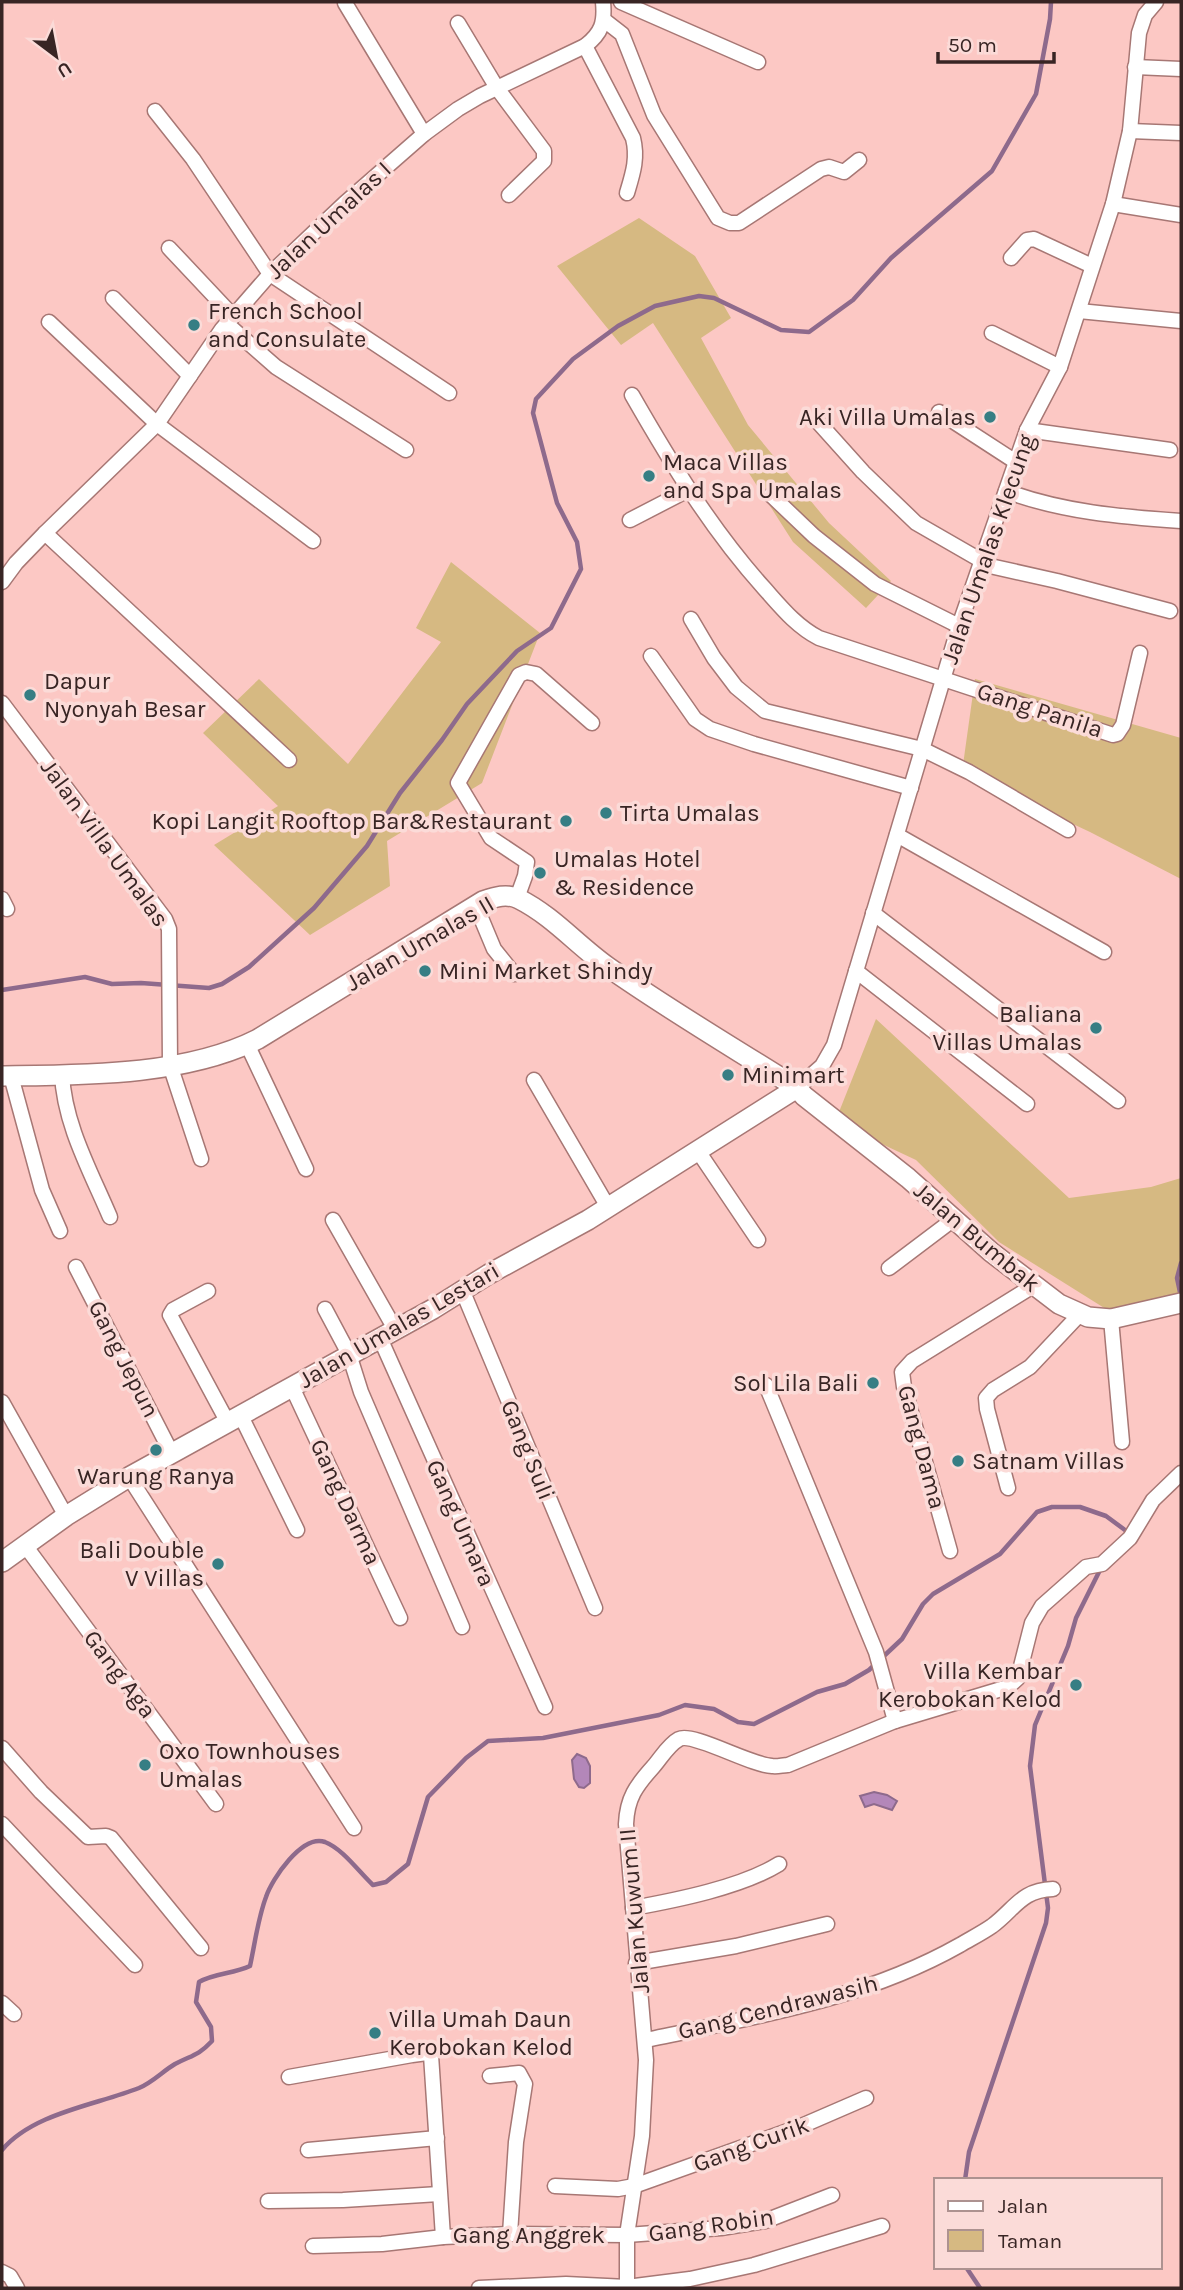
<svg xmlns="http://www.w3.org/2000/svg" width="1183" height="2290" font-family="Karla,sans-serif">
<rect width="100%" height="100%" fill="#fcc8c4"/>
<g fill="#d6b982">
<polygon points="639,218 695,256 731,318 701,338 748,425 829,523 891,581 866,608 793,542 653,323 621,345 557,266"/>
<polygon points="451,562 540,633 482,783 387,841 390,886 310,935 214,845 278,806 203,733 259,679 348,764 441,642 416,628"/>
<polygon points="975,679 1181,738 1181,879 1090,832 962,772"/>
<polygon points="876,1019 1069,1198 1151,1187 1181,1178 1181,1307 1125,1321 999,1242 916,1160 835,1122"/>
</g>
<g fill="#b387b9" stroke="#8e6a8c" stroke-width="2">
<polygon points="577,1754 586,1758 590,1766 590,1783 584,1788 579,1787 574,1779 572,1760"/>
<polygon points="874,1792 887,1795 897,1801 892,1810 874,1804 865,1807 860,1796"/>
</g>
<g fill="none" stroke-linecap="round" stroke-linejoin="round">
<g stroke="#8e6a8c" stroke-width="4.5">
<polyline points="2,990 85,977 112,984 141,983 209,988 222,984 249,967 314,908 367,846 400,793 442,740 467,704 517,651 551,628 581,569 577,542 557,503 533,413 536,399 573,359 618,326 655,306 699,296 714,298 781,330 809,332 853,300 891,258 992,171 1036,94 1050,19 1051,2"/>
<polyline points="1181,1297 1177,1278 1181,1263"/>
<path d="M2,2150C33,2113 96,2105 139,2088C153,2082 163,2071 175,2064C192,2055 198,2056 212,2041L211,2027L196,2002L199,1982C215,1973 233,1974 250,1966C255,1943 258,1918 266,1897C272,1879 302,1834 325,1842C343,1849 359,1872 373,1885L386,1882L408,1864L428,1797L466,1758L488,1741L543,1738L659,1715L685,1705L714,1709L738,1722L754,1724L817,1692L845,1684L869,1670L902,1639L923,1604L933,1594L1000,1554L1037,1512L1052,1507H1080L1106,1516L1129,1533"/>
<polyline points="965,2180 969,2152 1046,1923 1048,1908 1030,1766 1035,1725 1068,1646 1076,1618 1101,1568"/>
<polyline points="966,2267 980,2288"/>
</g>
<defs>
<g id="street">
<polyline points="621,2 758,62"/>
<polyline points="345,3 424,134"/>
<polyline points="604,20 622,34 654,115 718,218 730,223 739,223 821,169 829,167 844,172 859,160"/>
<polyline points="458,23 497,88 544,151 544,161 509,195"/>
<path d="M585,46L633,138C638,158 633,173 627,193"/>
<polyline points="1135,67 1181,69"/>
<polyline points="155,111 193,159 270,274 449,393"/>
<polyline points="1130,131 1181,133"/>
<polyline points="1113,204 1181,215"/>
<polyline points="169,248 233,316"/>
<polyline points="1011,258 1027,240 1034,239 1092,266"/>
<polyline points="113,298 190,376"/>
<polyline points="1079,311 1181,321"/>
<polyline points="49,322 157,424 313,541"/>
<polyline points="227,324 276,367 406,450"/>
<polyline points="992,333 1060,367"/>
<path d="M632,395C671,463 711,529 764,588C781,607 796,626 819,638L1113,735L1117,734L1123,725L1140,653"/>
<polyline points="939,412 1016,462"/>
<polyline points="819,423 863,472 916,523 982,561"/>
<polyline points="1027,430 1170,450"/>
<path d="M1006,491C1062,512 1122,517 1181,521"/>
<polyline points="771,495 814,536 875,584 959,626"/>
<polyline points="630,520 688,490"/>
<polyline points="45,533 289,760"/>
<polyline points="981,564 1057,581 1170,611"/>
<path d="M2,582L16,563L45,533L157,424L222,329L270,274L344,204L424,134L458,109L480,96L585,46C602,33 605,22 603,2"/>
<polyline points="691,619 714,658 736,687 765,711 922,749 969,772 1068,830"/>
<polyline points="651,656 695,719 710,729 754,744 911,788"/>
<polyline points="2,703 165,919 169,929 170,1065 201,1159"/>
<polyline points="897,835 1104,952"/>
<polyline points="517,898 525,876 527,862 491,838 458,783 519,675 526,672 536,674 592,723"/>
<polyline points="2,899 7,909"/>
<polyline points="476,906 494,949 514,974"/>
<polyline points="873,913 1118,1101"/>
<polyline points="856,971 1027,1104"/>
<polyline points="247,1044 306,1169"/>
<path d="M62,1074C64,1124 91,1172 110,1217"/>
<polyline points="11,1076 42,1190 60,1231"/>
<polyline points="534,1080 608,1207"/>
<polyline points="797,1088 822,1066 834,1045 959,626 1027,430 1060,367 1113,204 1130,131 1139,33 1145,15 1156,2"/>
<polyline points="698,1151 758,1240"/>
<polyline points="333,1220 395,1329"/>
<polyline points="76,1267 171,1452"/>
<polyline points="889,1268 954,1219"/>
<polyline points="208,1291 173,1310 170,1315 227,1421"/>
<polyline points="463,1292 595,1608"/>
<polyline points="325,1309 349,1354 361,1392 462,1627"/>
<polyline points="1111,1319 1122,1442"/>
<polyline points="380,1338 545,1707"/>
<polyline points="766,1385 876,1652 895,1721"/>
<polyline points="292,1387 400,1618"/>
<polyline points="2,1402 66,1516"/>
<polyline points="240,1414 297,1530"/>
<polyline points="129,1477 354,1828"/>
<polyline points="1008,1488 987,1409 986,1398 993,1390 1030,1367 1080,1314"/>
<polyline points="24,1544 216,1804"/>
<polyline points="950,1551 904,1387 902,1372 912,1361 1033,1286"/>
<polyline points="2,1748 41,1792 88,1837 106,1836 111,1838 201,1948"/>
<polyline points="2,1824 135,1965"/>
<path d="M633,1908C677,1900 742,1887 779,1864"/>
<polyline points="636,1963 736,1946 827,1924"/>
<polyline points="2,2003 14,2014"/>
<path d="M646,2040C753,2017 863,2000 960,1945C970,1939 982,1933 992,1926C1015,1909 1021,1890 1053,1889"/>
<polyline points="490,2076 519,2073 525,2084 516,2142 510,2234"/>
<polyline points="289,2077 412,2055 427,2053 431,2055 443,2237 510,2234 627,2235 721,2228 765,2221 832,2195"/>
<polyline points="308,2150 437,2138"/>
<polyline points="555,2186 618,2189 634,2186 799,2127 866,2098"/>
<polyline points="268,2201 343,2200 439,2194"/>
<polyline points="313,2246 382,2244 443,2237"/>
<polyline points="2,2272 10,2276 17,2288"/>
<polyline points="479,2288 566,2284 627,2287 690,2279 754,2265 882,2226"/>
<path d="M627,2288V2235L642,2136L646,2060L626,1824C627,1798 636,1786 653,1767C661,1758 668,1745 679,1739C693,1732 750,1765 772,1766C777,1767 783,1765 788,1765L895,1721L1008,1687L1018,1678L1032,1623L1042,1606L1086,1567L1102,1564L1130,1538L1153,1500L1181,1473"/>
</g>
<g id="secondary">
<path d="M2,1076C83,1075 185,1076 258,1039L483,901C495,897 507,893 519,899C553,916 578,946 608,967C669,1010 734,1048 797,1088L804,1096L908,1178L991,1252L1059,1304L1088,1317L1111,1319L1181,1303"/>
<polyline points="2,1562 66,1516 129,1477 433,1309 489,1274 588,1220 797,1088"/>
</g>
</defs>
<use href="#street" stroke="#a77774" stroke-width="17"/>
<use href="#secondary" stroke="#a77774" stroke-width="22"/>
<use href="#street" stroke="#fff" stroke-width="14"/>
<use href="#secondary" stroke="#fff" stroke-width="19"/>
</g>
<g fill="#367e84" stroke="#fbdbd8" stroke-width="2.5">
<circle cx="194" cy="325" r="7"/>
<circle cx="990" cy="417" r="7"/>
<circle cx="649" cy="476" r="7"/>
<circle cx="30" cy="695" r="7"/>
<circle cx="606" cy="813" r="7"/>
<circle cx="566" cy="821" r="7"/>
<circle cx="540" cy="873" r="7"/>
<circle cx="425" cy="971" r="7"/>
<circle cx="1096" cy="1028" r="7"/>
<circle cx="728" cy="1075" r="7"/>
<circle cx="873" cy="1383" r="7"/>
<circle cx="156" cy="1450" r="7"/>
<circle cx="958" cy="1461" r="7"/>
<circle cx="218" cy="1564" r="7"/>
<circle cx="1076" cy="1685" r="7"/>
<circle cx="145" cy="1765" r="7"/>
<circle cx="375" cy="2033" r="7"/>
</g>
<g text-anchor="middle" stroke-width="7" stroke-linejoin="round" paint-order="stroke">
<g font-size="24" fill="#382524" stroke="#fbdbd8">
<text transform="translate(329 220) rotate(-43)" y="8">Jalan Umalas I</text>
<text transform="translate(988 549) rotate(-71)" y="8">Jalan Umalas Klecung</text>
<text transform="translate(1040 710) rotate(18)" y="8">Gang Panila</text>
<text transform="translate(105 843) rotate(54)" y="8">Jalan Villa Umalas</text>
<text transform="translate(420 943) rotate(-30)" y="8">Jalan Umalas II</text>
<text transform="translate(977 1237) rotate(40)" y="8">Jalan Bumbak</text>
<text transform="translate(399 1325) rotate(-30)" y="8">Jalan Umalas Lestari</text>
<text transform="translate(124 1359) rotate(63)" y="8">Gang Jepun</text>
<text transform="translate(922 1447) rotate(75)" y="8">Gang Dama</text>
<text transform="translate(528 1450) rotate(68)" y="8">Gang Suli</text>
<text transform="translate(346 1502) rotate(65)" y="8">Gang Darma</text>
<text transform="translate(461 1523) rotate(66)" y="8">Gang Umara</text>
<text transform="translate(120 1674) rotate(53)" y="8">Gang Aga</text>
<text transform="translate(634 1911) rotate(-95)" y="8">Jalan Kuwum II</text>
<text transform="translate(778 2007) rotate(-14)" y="8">Gang Cendrawasih</text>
<text transform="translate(751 2144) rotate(-20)" y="8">Gang Curik</text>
<text transform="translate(711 2225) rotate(-8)" y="8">Gang Robin</text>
<text x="529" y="2243">Gang Anggrek</text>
</g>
<g font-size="24" fill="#382524" stroke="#fbdbd8" text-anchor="start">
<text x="208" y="319">French School<tspan x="208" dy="28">and Consulate</tspan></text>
<text x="976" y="425" text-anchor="end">Aki Villa Umalas</text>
<text x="663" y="470">Maca Villas<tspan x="663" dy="28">and Spa Umalas</tspan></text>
<text x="44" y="689">Dapur<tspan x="44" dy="28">Nyonyah Besar</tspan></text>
<text x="620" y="821">Tirta Umalas</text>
<text x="552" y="829" text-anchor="end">Kopi Langit Rooftop Bar&amp;Restaurant</text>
<text x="554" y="867">Umalas Hotel<tspan x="554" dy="28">&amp; Residence</tspan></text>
<text x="439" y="979">Mini Market Shindy</text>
<text x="1082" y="1022" text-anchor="end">Baliana<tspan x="1082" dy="28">Villas Umalas</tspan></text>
<text x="742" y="1083">Minimart</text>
<text x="859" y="1391" text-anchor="end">Sol Lila Bali</text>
<text x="972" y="1469">Satnam Villas</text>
<text x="156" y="1484" text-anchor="middle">Warung Ranya</text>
<text x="204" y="1558" text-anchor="end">Bali Double<tspan x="204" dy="28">V Villas</tspan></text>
<text x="1062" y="1679" text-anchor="end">Villa Kembar<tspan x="1062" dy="28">Kerobokan Kelod</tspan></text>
<text x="159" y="1759">Oxo Townhouses<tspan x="159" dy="28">Umalas</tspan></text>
<text x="389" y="2027">Villa Umah Daun<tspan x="389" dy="28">Kerobokan Kelod</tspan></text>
</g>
</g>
<rect width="1183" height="2290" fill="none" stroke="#382524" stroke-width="7"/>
<rect x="934" y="2178" width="228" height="91" fill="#fbdbd8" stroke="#ad9290" stroke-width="2"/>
<rect x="948" y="2201" width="35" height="10" fill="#ffffff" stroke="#ad9290" stroke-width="2"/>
<text x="998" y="2213" font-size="21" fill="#382524">Jalan</text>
<rect x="948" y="2230" width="35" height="21" fill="#d6b982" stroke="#ad9290" stroke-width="2"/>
<text x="998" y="2248" font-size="21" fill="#382524">Taman</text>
<g transform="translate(56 56) rotate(148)" stroke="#fbdbd8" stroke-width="5" paint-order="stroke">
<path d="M0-5L12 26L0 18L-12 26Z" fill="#382524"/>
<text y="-10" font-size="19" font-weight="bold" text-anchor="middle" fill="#382524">U</text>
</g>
<path d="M938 52v10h116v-10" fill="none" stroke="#382524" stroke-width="3.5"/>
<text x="948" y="52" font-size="21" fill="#382524" stroke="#fbdbd8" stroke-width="5" paint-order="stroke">50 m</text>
</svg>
